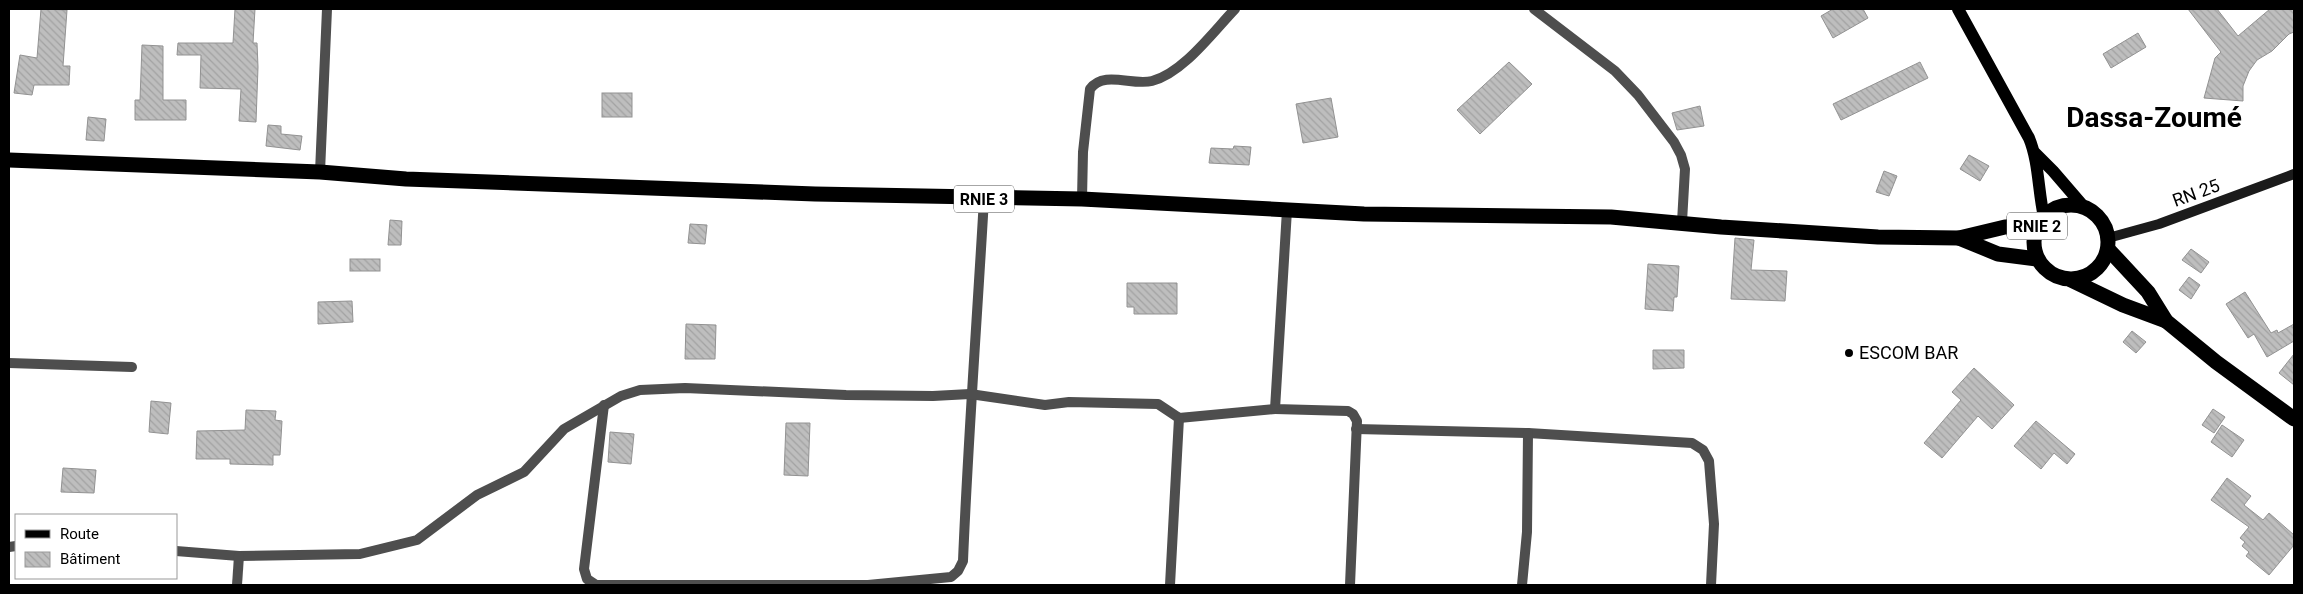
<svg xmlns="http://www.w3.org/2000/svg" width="2303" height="594" font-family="Roboto,sans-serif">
<defs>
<pattern id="building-back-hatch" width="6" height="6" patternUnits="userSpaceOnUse" patternTransform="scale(1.25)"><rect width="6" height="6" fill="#bebebe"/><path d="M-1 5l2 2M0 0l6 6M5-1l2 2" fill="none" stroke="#a2a2a2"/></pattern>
</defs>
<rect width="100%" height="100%" fill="#fff"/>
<g fill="url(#building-back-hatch)" stroke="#929292">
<polygon points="41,9 67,10 63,66 70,66 69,85 34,85 32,95 14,93 20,55 37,58"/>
<polygon points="235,9 255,9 253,43 257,43 258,67 256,122 239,121 241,89 200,88 201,55 177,55 178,43 233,43"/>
<polygon points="1833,9 1863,9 1868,18 1833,38 1821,16"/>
<polygon points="2188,9 2217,9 2238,36 2270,9 2294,9 2294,32 2289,34 2272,51 2257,60 2249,71 2243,86 2243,101 2204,98 2215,58 2221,52"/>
<polygon points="2138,33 2146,47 2111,68 2103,54"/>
<polygon points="142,45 163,46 163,100 186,100 186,120 135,120 135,100 140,100"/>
<polygon points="1509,62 1532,84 1480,134 1457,110"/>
<polygon points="1920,62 1928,78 1841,120 1833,104"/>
<rect x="602" y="93" width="30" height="24"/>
<polygon points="1331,98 1338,137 1303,143 1296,104"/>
<polygon points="1700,106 1704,126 1677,130 1672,113"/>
<polygon points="88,117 106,119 104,141 86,140"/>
<polygon points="268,125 281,126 281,134 302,136 300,150 266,146"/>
<polygon points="1234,146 1251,147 1249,165 1209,163 1211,148 1233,149"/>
<polygon points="1969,155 1989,166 1980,181 1960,169"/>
<polygon points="1884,171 1897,176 1889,196 1876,192"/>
<polygon points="390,220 402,221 401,245 388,245"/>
<polygon points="690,224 707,225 705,244 688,243"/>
<polygon points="1735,238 1754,240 1751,270 1787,271 1785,301 1731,299"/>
<polygon points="2191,249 2209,262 2201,273 2182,260"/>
<rect x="350" y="259" width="30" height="12"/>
<polygon points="1648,264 1679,266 1677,297 1674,297 1673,311 1645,309"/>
<polygon points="2189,277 2200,285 2191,299 2179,290"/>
<polygon points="1127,283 1177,283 1177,314 1134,314 1134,307 1127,307"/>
<polygon points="2245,292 2271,333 2277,330 2278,333 2294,324 2294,341 2267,357 2254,334 2248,338 2226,304"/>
<polygon points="352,301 353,322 318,324 318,302"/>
<polygon points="686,324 716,325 715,359 685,359"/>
<polygon points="2132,331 2146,342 2136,353 2123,342"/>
<polygon points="1653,350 1684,350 1684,368 1653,369"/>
<polygon points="2294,354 2294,385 2279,373"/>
<polygon points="1974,368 2014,405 1992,429 1978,416 1942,458 1924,443 1961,400 1952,392"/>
<polygon points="151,401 171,403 168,434 149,432"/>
<polygon points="2213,409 2225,417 2214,433 2202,425"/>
<polygon points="246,410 276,411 275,420 282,421 280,455 273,455 273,465 230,464 230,459 196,459 197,431 245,430"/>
<polygon points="2036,421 2075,454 2067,464 2054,453 2041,469 2014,446"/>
<polygon points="786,423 810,423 808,476 784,475"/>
<polygon points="2222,425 2244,440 2232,457 2211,442"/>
<polygon points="610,432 634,434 631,464 608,462"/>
<polygon points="63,468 96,470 94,493 61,492"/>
<polygon points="2227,478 2251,496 2244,505 2263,520 2269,513 2294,535 2294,545 2269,575 2246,556 2249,552 2242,546 2245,542 2240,538 2249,527 2211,500"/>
</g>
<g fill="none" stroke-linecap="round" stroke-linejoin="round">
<g stroke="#4e4e4e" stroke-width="10">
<polyline points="1534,9 1615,71 1638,95 1674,142 1681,155 1685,169 1682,222"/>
<polyline points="320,172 327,9"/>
<path d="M1082,199L1083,152L1090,89C1104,70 1132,86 1152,81C1183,73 1213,32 1235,9"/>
<polyline points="1287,210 1275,409 1348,411 1353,414 1357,421 1350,585"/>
<polyline points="9,363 132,367"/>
<path d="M604,405L584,569L587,579L596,585H868L951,577L958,571L963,561C968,440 977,320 984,199"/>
<polyline points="1356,429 1528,433 1692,443 1703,450 1709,461 1714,524 1711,585"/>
<polyline points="9,547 16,546"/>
<polyline points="176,551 239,556 360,554 417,540 477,495 524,472 564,429 621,396 640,390 685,388 846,395 933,396 970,394 1045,405 1069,402 1158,404 1179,418 1275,409"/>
<polyline points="237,585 239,556"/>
<polyline points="1170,585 1179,418"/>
<polyline points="1522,585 1527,532 1528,433"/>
</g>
<polyline stroke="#1b1b1b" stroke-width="10" points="2108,238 2159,224 2294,174"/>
<g stroke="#000" stroke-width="12">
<path d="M1958,9L2029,138C2039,162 2038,191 2044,217"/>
<polyline points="2035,153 2053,171 2084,207"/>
</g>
<g stroke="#000" stroke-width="15">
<polyline points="9,160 320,172 406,179 815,194 1082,199 1364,214 1611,217 1721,227 1878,237 1959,238 2005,227 2037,226"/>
<circle cx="2071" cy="242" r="37"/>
<polyline points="1959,238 1998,254 2037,259"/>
<polyline points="2108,249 2148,292 2166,321 2216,362 2294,419"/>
<polyline points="2071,280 2123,305 2166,321"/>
</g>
</g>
<circle fill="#000" stroke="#fff" stroke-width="2" cx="1849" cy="353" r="5"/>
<g text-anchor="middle" stroke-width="4" stroke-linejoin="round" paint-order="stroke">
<g fill="#fff" stroke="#4c4c4c" stroke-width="1">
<rect x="954" y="185.5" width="60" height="27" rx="4"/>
<rect x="2007" y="212.5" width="60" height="27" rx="4"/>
</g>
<g font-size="16" font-weight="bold" fill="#000">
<text x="984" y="205">RNIE 3</text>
<text x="2037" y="232">RNIE 2</text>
</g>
<g font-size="18" fill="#000" stroke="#fff">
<text transform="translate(2196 193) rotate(-20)" y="6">RN 25</text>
</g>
<g font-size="18" fill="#000" stroke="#fff" text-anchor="start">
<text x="1859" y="359">ESCOM BAR</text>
</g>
<g font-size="28" font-weight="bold" fill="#000" stroke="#fff">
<text x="2154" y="127">Dassa-Zoumé</text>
</g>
</g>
<rect width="2303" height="594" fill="none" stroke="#000000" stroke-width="20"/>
<rect x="15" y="514" width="162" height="65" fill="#ffffff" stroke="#999999"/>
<rect x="25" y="530" width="25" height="8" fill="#000000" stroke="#999999"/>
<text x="60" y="539" font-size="15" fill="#000000">Route</text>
<rect x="25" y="552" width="25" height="15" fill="url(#building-back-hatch)" stroke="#999999"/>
<text x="60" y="564" font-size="15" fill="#000000">Bâtiment</text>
</svg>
